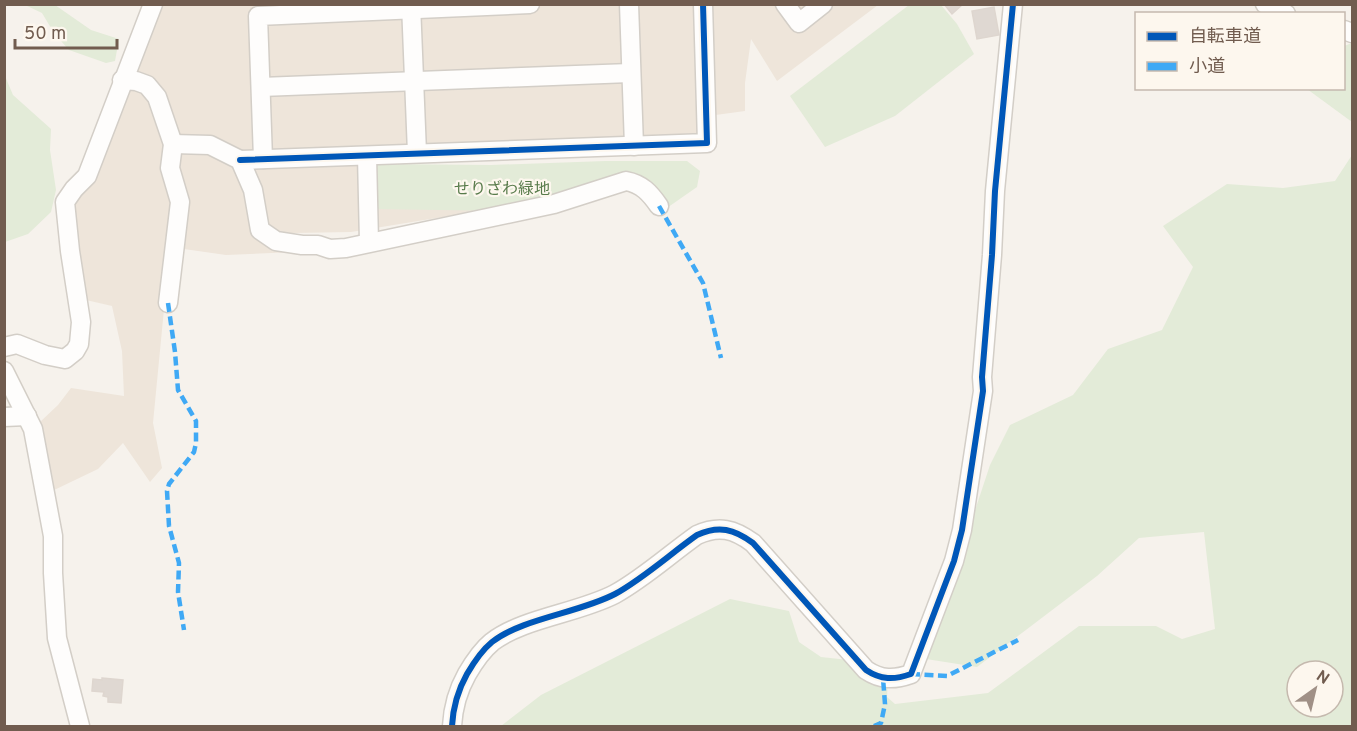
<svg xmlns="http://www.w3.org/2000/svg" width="1357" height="731" font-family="Overpass,'Noto Sans JP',sans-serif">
<rect width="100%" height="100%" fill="#f6f2ec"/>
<polygon fill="#eee5da" points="159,5 878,5 777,81 751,39 745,83 745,111 701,117 701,132 696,138 362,150 360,197 470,188 473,212 351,232 293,233 294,252 226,255 170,247 153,423 162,468 150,482 123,443 98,469 50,492 40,422 58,405 71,388 124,396 122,351 112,306 86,300 74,206 98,156"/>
<g fill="#e3ebd8" fill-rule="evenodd">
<polygon points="25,5 55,5 91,30 119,39 115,61 106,63 69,50 54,33 42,13"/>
<polygon points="909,5 941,5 957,24 974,54 895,116 825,147 790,96"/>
<polygon points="1352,43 1352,122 1307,89 1344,88 1344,46"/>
<polygon points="5,76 13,95 51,129 50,150 56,190 51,212 28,234 5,242"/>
<path d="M1352,155V726H501L541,695L730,599L789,611L799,642L821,657L858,661L888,677L887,697L895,704L988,693L1079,626H1156L1182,639L1215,629L1204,532L1139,538L1097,576L977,667L926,659L990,465L1010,425L1073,395L1108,349L1162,330L1193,267L1163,226L1227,184L1283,188L1335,181ZM1297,671H1333V707H1297Z"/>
<polygon points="605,161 687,161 700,171 697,187 664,210 640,181 505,211 374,209 376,164 491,165"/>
</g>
<g fill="#dfd8d2" stroke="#ded6cf" stroke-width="1.5">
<polygon points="944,4 963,4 952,14"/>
<polygon points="994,7 999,35 977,39 972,11"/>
<polygon points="102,678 123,680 121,703 108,702 108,697 103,696 104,692 92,691 93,679 102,680"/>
</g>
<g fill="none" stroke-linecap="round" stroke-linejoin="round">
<defs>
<g id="minor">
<polyline points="411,4 417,153"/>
<polyline points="629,4 634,146"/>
<polyline points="785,4 799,23 823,4"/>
<polyline points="1265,4 1286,14"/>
<polyline points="1344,30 1352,33"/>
<polyline points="122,80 136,81 147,85 157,97 173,144 170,168 180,202 168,303"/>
<polyline points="261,87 630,73"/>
<path d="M173,144L210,145L240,160L253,190L260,230L276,241L302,245H318L330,249L346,248L554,204L626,181C642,184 650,193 659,206"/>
<polyline points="367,156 369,242"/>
<polyline points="263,159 258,16 530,4"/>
<polyline points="240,160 707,143 703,4"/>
<polyline points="4,347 17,344 45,355 65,359 75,351 79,344 81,322 70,251 65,202 74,189 87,176 153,4"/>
<polyline points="4,371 33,429 53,536 53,573 57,638 80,726"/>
<polyline points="4,417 27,416"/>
<path d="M452,726C453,708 458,690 467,674C474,662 481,651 492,642C523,618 579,613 615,594C644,578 670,554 697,535C719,525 734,529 753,543L866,670C881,680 894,680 911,674L954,561L962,530L983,391L982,377L992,255L995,191L1013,4"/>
</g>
</defs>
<use href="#minor" stroke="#d3cec7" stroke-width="21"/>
<use href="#minor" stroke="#fefdfc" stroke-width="18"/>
<g stroke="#3fa9f5" stroke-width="4.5" stroke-dasharray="9 4.5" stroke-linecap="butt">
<polyline points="659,206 703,283 721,358"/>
<polyline points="168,303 175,352 178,390 196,421 196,443 194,452 169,484 167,491 169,526 179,563 178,592 184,630"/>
<polyline points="911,674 947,676 1018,640"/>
<polyline points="874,726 881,723 885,704 883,678"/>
</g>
<defs>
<g id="cycleway">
<polyline points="240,160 707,143 703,4"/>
<path d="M452,726C453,708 458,690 467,674C474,662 481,651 492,642C523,618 579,613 615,594C644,578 670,554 697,535C719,525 734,529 753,543L866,670C881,680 894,680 911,674L954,561L962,530L983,391L982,377L992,255L995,191L1013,4"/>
</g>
</defs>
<use href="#cycleway" stroke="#fdf7ee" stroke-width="10"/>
<use href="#cycleway" stroke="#0057b8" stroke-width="6"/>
</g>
<g text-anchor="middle" stroke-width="4.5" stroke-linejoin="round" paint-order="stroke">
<g font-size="16" fill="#587b4b" stroke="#fdf7ee">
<text x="502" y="194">せりざわ緑地</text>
</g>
</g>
<rect width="1357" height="731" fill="none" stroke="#715c4f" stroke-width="12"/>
<rect x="1135" y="12" width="210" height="78" fill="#fdf7ee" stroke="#c5b9ae" stroke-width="1.5"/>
<rect x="1147" y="32" width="30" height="9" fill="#0057b8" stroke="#c5b9ae" stroke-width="1.5"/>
<text x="1189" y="42" font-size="18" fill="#715c4f">自転車道</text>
<rect x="1147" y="62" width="30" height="9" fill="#3fa9f5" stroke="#c5b9ae" stroke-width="1.5"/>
<text x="1189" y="72" font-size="18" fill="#715c4f">小道</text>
<g transform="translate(1315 689) rotate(34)"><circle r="28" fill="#fdf7ee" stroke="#c5b9ae" stroke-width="1.5"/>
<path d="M0-4.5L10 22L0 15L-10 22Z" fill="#a09086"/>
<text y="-9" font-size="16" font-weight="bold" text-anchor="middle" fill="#715c4f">N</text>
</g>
<path d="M15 39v9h102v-9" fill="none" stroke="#715c4f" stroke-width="3"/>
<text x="24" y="39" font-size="18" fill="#715c4f" stroke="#fdf7ee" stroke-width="4.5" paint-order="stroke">50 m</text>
</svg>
